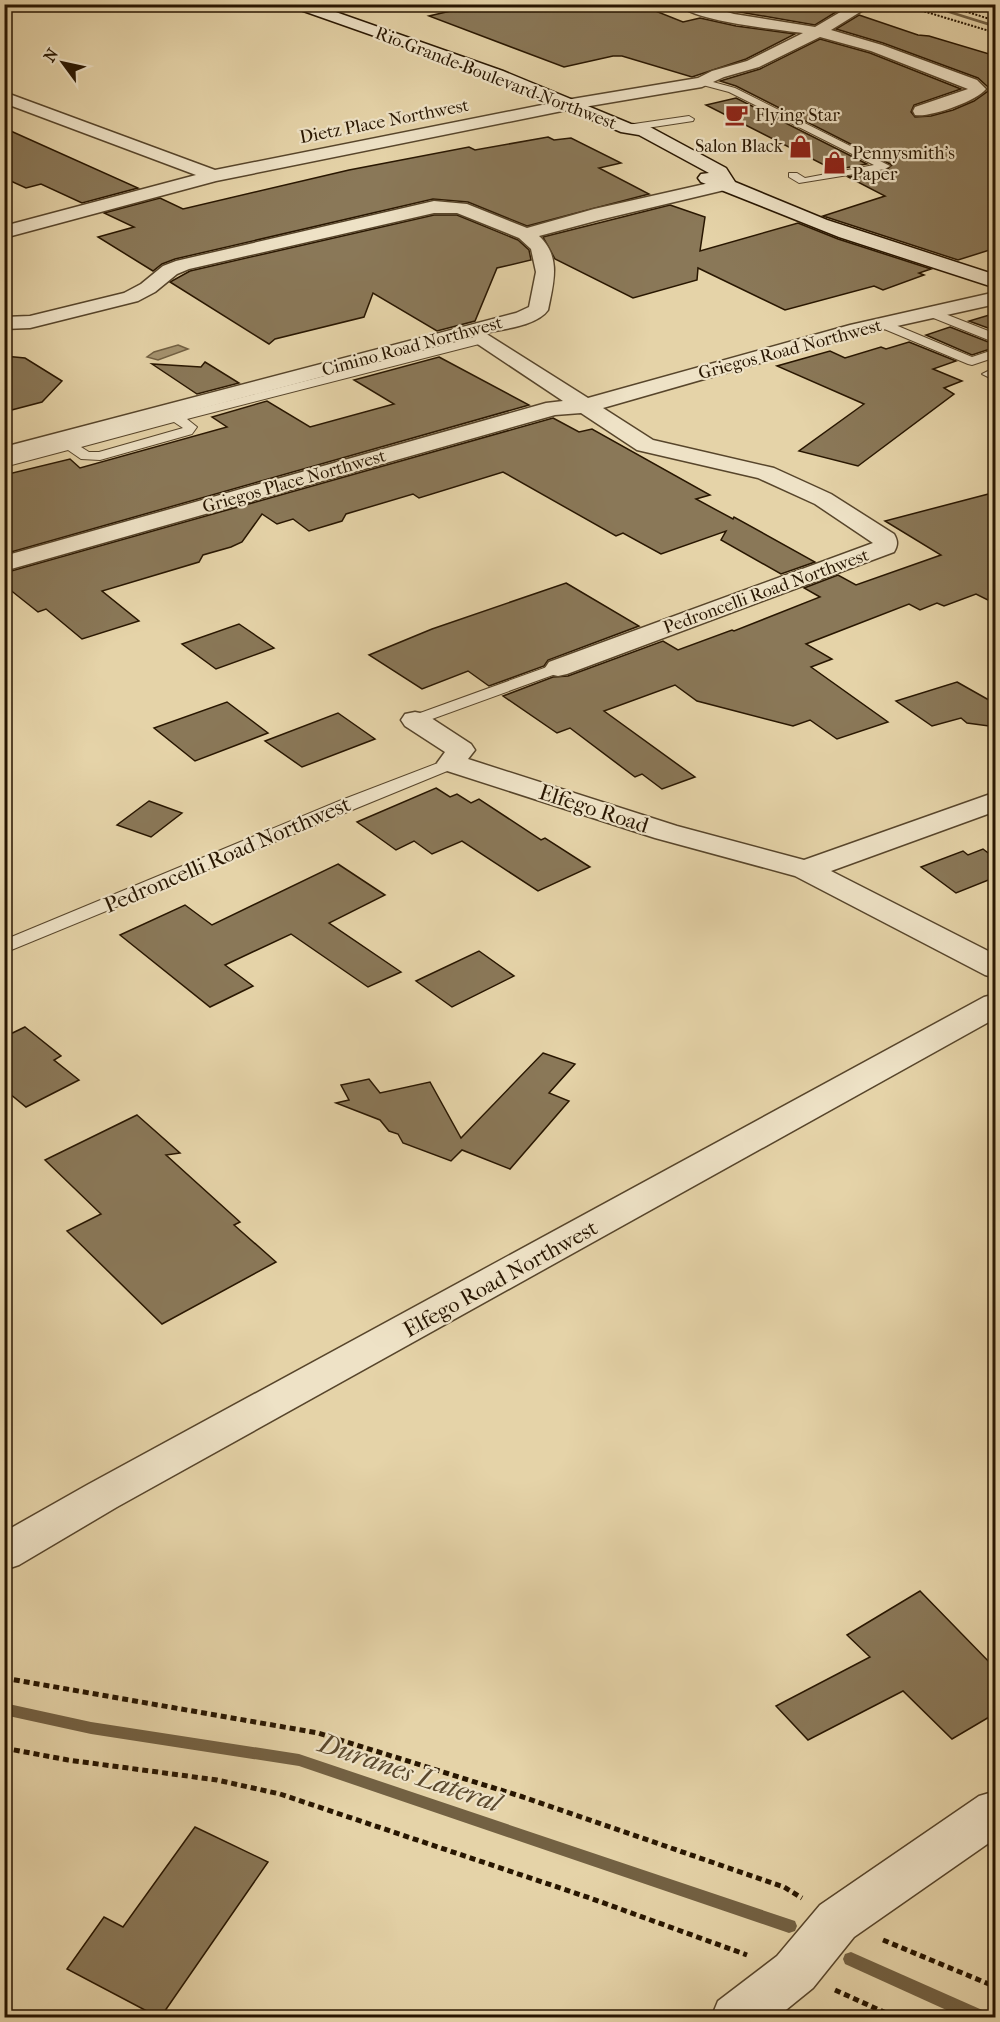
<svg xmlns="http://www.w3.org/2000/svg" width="1000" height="2022" font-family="'IM FELL French Canon',serif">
<rect width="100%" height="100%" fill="#e5d3a8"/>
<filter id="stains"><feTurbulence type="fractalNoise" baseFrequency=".00333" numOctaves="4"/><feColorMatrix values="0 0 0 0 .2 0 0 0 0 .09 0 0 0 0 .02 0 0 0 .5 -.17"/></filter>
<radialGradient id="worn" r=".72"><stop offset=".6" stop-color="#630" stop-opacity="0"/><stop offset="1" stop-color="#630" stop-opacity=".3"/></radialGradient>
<polygon fill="#a5936f" stroke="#736143" stroke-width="1.5" points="178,345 188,349 158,360 147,357 154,352"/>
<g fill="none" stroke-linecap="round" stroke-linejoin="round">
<g fill="#736143" fill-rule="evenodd">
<polygon points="928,4 996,25 996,28 920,4"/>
<polygon points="4,1703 91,1722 299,1754 789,1919 795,1921 797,1926 795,1931 789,1933 299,1766 91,1734 4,1715"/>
<polygon points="851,1952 989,2013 991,2018 964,2018 845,1964 843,1959 845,1954"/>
</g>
</g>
<g fill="#8a7858" stroke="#281601" stroke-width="1.5">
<polygon points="481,4 638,4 683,22 700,18 736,26 795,34 746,59 692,77 622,56 613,56 564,67 429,16"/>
<polygon points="749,4 827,4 841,9 815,25 728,10"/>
<polygon points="859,15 918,35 929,36 996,56 996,248 958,260 823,216 885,196 848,177 885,171 892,165 736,86 720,81 760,69 820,39 870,53 961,89 914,105 911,112 915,117 931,116 953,110 974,101 988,91 988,87 978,78 883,43 836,29"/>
<polygon points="736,98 867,164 834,170 706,105"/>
<polygon points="4,128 138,188 82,203 41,184 26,188 4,178"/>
<polygon points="548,137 554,140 571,138 621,163 599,168 649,194 527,226 468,202 433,199 175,259 162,264 153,271 98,237 134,227 104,213 160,198 183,209 349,170 469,147 475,150"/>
<polygon points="670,205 705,217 700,251 798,223 838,239 931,269 919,273 924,275 883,290 874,286 785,310 698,268 697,280 633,298 555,259 543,237"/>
<polygon points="434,215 457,215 518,240 529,250 531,260 497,268 475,321 437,331 373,293 364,317 275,339 269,344 170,282 190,271"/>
<polygon points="996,313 996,331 969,321"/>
<polygon points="950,327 996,345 996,347 972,355 926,335"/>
<polygon points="909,342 956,361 933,369 962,381 944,388 954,394 858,466 799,451 864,404 777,366 830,351 845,358 881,347 886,349"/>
<polygon points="4,356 25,358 62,381 42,402 4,412"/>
<polygon points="439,357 529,405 4,554 4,475 70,459 80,468 227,427 212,417 267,401 310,427 394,404 354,380"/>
<polygon points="205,362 239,383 197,394 152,364 201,367"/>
<polygon points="553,418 579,432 592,429 710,495 696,499 733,519 734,517 815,562 781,574 721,540 726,531 661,554 623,533 616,536 503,472 419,498 413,494 346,514 342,521 309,531 293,519 277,524 262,514 242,542 231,547 203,555 199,562 102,591 139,621 82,639 46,609 38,612 4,585 4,573"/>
<polygon points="996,492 996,604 976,594 944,606 937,603 920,610 909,604 806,644 832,659 811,667 888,722 837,739 810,720 793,726 697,701 675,685 604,711 695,777 662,789 642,774 635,777 570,728 557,733 503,696 553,677 568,676 663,641 678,650 732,630 734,631 820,597 804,588 838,575 856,585 941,555 885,521"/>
<polygon points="566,583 639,626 548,660 544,666 489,686 468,671 422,689 369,655 432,629"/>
<polygon points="239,624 274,648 216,669 182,644"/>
<polygon points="957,682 996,704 996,727 967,723 961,718 932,726 896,701"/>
<polygon points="227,702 268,733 195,761 154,728"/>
<polygon points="338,713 375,739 302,767 265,741"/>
<polygon points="436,788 450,797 457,794 471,803 479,799 541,840 545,838 590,867 538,891 462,841 432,854 414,841 396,850 357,822"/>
<polygon points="149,801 182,813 151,837 117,825"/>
<polygon points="983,849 996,859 996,877 956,893 921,867 963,851 968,855"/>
<polygon points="338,864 385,895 329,923 401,972 368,987 291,934 225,965 253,986 210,1007 120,935 185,905 212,925"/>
<polygon points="479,951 514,976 452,1007 416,981"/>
<polygon points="25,1027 61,1056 54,1060 79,1080 26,1107 4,1089 4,1037"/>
<polygon points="543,1053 575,1064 549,1093 569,1101 510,1169 462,1150 451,1161 403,1143 398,1134 389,1131 380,1120 336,1103 349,1100 341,1085 369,1079 380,1093 430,1082 461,1138"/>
<polygon points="137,1115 180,1153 166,1155 240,1222 234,1225 276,1262 162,1324 67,1231 101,1214 45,1160"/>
<polygon points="920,1591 996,1669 996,1713 952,1739 903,1691 808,1740 776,1706 870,1657 847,1635"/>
<polygon points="195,1827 268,1862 160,2018 67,1969 104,1917 123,1927"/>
</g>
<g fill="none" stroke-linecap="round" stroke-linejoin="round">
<defs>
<g id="lane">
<polygon points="702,79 735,88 890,166 885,169 799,183 789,177 789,173 797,173 805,178 874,165 729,92 699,84 697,82"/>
<polygon points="689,116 694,119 693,121 627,131 622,128 627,125"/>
<polygon points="930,308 996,334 996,343 926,315 924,312"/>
<polygon points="881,319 972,357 996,349 996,357 972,365 968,364 877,326 877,320"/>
<path d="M483,335L489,339L487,342L187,419L197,427L192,434L100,460L81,459L68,450L4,467V459ZM174,422L183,428L99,452H89L81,447Z"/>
<polygon points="996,367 996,381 982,374"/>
<polygon points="558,663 566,668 564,671 421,723 415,725 407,720 409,717"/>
<polygon points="451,758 457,759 459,763 457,767 4,953 4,940 339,801"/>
</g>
<g id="street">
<path d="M677,4H699L734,14L815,27L854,4H873L831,30L882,45L977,80L986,89C977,101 929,118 915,115L913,111L915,107L968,89L871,51L820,37L759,67L724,77L702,87L572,109L216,181L4,238V226L196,175L4,103V92L215,170L572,99L698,78L712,71L747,61L803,33C775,29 696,22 677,4Z"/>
<path d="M727,179L733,180L736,184L733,188L599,220L539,236C562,257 553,284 548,310C537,326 503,329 485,333L588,398L850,325L996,292V304L861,334L603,408L653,440L774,468L831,494L894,534C898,541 898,545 894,552L567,674L558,676L549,674L545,668L549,662L873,543L815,504L758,478L637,450L581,413L555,415L4,571V556L546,403L563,401L476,343L473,339L475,336L4,461V447L516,313L529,307L536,272L531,249L519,238L457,213H434L189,269L177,274L155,292L138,301L30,328L4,329V317L30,316L124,293L141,284L163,266L176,261L434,201L467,204L527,228L594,209Z"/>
<polygon points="415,712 425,714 471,744 475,750 468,759 677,826 804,860 996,792 996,811 831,871 996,955 996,978 985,975 795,876 655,838 441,769 437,763 445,752 405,726 401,720 405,714"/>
<polygon points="996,994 996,1018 117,1507 19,1565 4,1570 4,1532 87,1485 984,997"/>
<polygon points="996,1791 996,1838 854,1937 813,1988 776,2018 711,2018 718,2001 777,1956 820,1905 979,1796"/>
</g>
<polygon id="secondary" points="290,4 313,4 503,71 631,124 650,127 726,168 735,182 827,220 996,275 996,288 839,237 701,182 698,178 701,174 709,173 639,135 621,132 491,77 292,7"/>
</defs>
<use href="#lane" stroke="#57452b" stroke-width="2"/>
<use href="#street" stroke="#57452b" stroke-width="3"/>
<use href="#secondary" stroke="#281601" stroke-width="3"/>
<g stroke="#281601" stroke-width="2" stroke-dasharray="2 1.5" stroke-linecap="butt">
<polyline points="890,4 913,8 996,33"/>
<polyline points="942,4 996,21"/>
</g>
<g stroke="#281601" stroke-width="5" stroke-dasharray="6 4" stroke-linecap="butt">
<polyline points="4,1678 318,1733 523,1797 784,1887 802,1898"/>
<polyline points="4,1748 68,1760 217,1780 280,1794 590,1898 747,1955"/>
<polyline points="883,1940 996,1987"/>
<polyline points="835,1990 897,2018"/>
</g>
<use href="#lane" fill="#eee2c6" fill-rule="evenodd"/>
<use href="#street" fill="#eee2c6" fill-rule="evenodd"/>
<use href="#secondary" fill="#eee2c6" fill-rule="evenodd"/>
</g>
<defs>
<symbol id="cafe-bare" viewBox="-9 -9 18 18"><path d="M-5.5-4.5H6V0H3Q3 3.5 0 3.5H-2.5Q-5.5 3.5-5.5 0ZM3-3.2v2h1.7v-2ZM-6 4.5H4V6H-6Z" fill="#8f2418" stroke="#eee2c6" stroke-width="2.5" paint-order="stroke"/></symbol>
<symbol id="shop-bare" viewBox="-9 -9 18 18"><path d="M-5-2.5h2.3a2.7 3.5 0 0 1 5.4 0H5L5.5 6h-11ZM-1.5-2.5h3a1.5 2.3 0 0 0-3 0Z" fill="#8f2418" stroke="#eee2c6" stroke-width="2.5" paint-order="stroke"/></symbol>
</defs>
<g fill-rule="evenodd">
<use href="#cafe-bare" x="720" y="98" width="33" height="33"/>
<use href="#shop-bare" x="784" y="130" width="33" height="33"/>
<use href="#shop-bare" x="818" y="146" width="33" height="33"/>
</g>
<g text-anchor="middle" stroke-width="4.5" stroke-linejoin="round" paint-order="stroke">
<g font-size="18" fill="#281601" stroke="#eee2c6">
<text transform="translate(496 78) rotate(21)" y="6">Rio Grande Boulevard Northwest</text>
<text transform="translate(384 121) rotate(-11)" y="6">Dietz Place Northwest</text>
<text transform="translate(412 346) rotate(-15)" y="6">Cimino Road Northwest</text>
<text transform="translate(790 349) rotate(-15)" y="6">Griegos Road Northwest</text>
<text transform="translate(294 481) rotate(-16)" y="6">Griegos Place Northwest</text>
<text transform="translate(766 591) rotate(-20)" y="6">Pedroncelli Road Northwest</text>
</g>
<g font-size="18" fill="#281601" stroke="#eee2c6" text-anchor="start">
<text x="755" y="121">Flying Star</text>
<text x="783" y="152" text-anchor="end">Salon Black</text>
<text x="852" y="159">Pennysmith’s<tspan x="852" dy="21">Paper</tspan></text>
</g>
<g font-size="22" fill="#281601" stroke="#eee2c6">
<text transform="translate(594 808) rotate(18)" y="8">Elfego Road</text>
<text transform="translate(227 854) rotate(-23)" y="8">Pedroncelli Road Northwest</text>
<text transform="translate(500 1278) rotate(-29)" y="8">Elfego Road Northwest</text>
</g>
<g font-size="28" font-style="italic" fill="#5a482d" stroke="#eee2c6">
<text transform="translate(410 1772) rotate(19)" y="10">Duranes Lateral</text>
</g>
</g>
<rect width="1000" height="2022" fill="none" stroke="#e5d3a8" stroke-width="24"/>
<rect x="6" y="6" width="988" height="2010" fill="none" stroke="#281601" stroke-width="3"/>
<rect x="12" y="12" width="976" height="1998" fill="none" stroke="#281601" stroke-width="1.5"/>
<g transform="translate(63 63) rotate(303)" stroke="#eee2c6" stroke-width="4.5" paint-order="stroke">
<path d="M0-4.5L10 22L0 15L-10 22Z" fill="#281601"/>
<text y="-9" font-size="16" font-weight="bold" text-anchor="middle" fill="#281601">N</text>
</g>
<rect width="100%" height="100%" filter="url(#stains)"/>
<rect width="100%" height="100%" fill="url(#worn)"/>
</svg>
